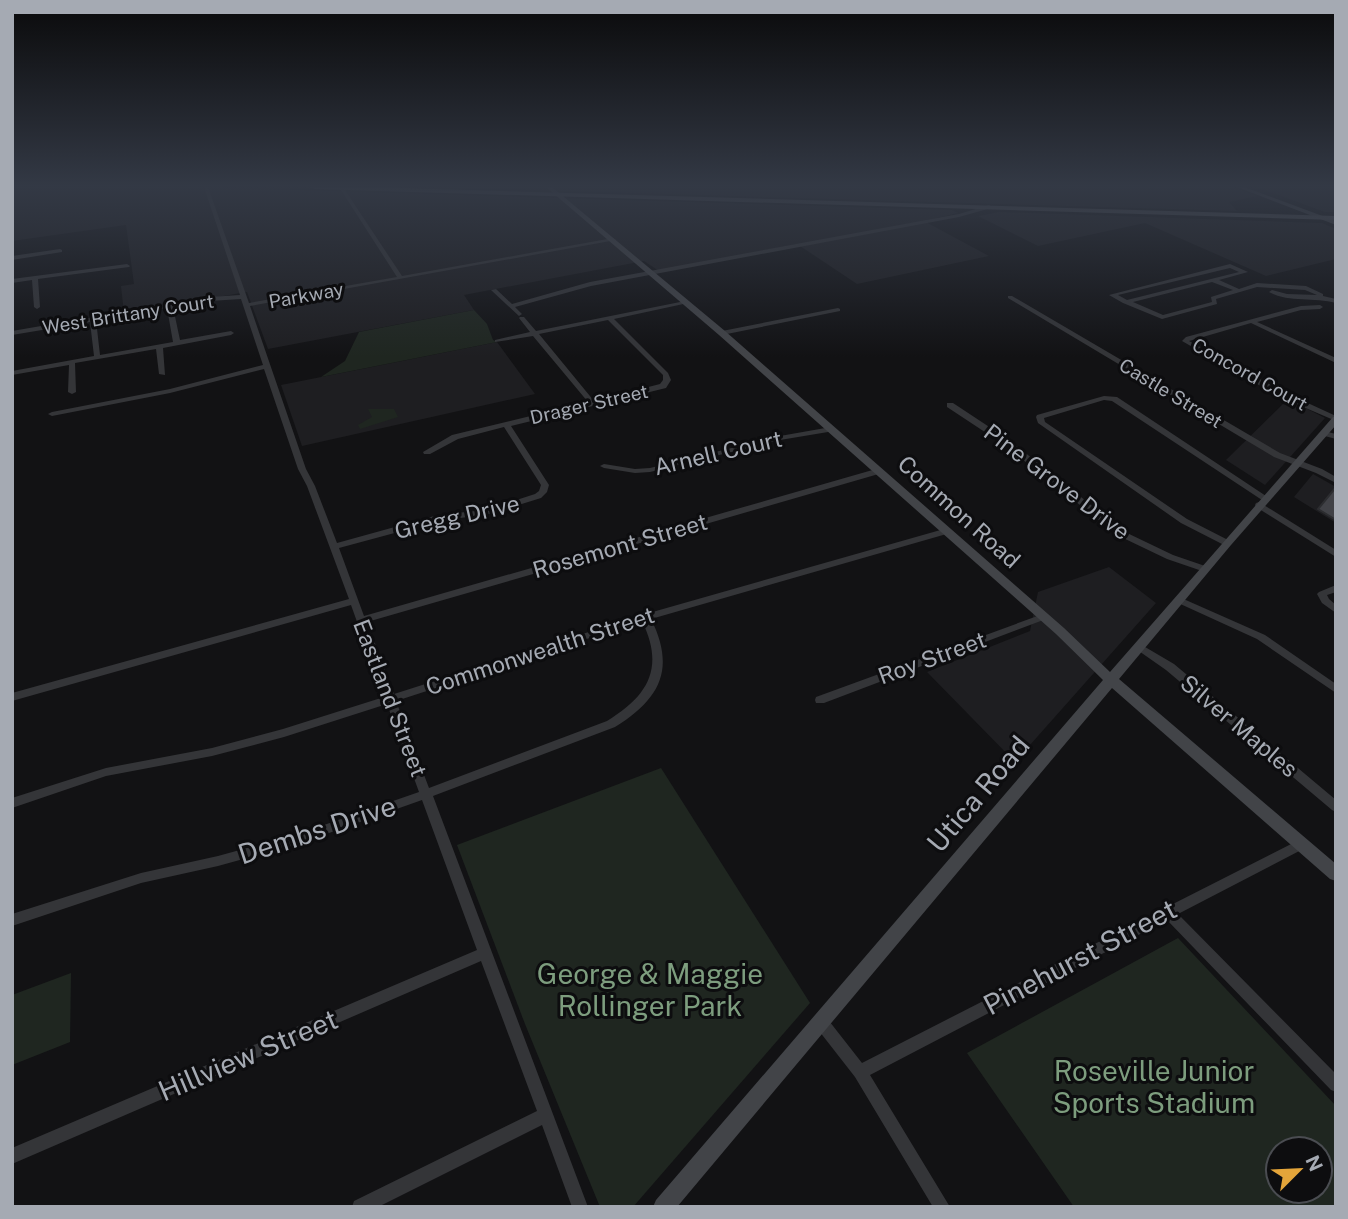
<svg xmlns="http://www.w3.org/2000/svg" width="1348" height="1219" font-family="'Public Sans',sans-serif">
<rect width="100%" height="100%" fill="#121214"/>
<g fill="#1e1e21">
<polygon points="12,187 199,187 952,210 958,213 924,221 989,256 857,284 797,244 659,271 644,261 464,295 474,310 268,349 247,292 124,313 121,286 134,284 126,225 12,241"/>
<polygon points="429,187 1232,187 1258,196 1229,202 1237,211"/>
<polygon points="1256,187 1336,187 1336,212 1325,212"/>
<polygon points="999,212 1322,223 1336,229 1336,259 1266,276 1145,223 1038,246 978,216"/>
<polygon points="497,342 535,394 302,446 281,385"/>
<polygon points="1288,399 1325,418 1265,485 1226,460"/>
<polygon points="1313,474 1336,487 1336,523 1294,497"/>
<polygon points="1109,567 1156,603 1015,762 927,672 1030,631 1038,592"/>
</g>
<g fill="#1f2620" fill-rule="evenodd">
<polygon points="474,310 487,324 493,340 497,342 321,377 345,361 359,332"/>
<polygon points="368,409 394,409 398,417 360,429 358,425 372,417"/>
<polygon points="661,768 810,1003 633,1207 600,1207 525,1024 457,845"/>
<path d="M1178,938L1336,1106V1207H1074L967,1053ZM1278,1149H1320V1191H1278Z"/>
<polygon points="71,973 70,1042 12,1065 12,995"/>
</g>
<polygon fill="#414247" stroke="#2c2d30" stroke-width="2" points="1336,487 1336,520 1318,509"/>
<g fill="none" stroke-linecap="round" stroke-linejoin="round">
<g fill="#343538" fill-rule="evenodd">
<path d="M204,187H208L249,303L397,277L339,187H343L402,276L613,238L616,240L250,306L306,469L315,486L337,543L438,515L485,510L535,494L539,491L541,485L504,427L458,439L430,454H424L423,452L452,435L588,402L533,336L495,342V340L530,332L519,318L520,317H524L536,331L685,301L688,303L614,319L668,373L671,380L666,388L511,426L549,485L547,492L541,498L489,514L439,521L339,548L364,616L876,469H879L883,471L882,473L367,622L394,694L642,615L944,529H950L951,531L950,533L651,619C676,669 660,699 615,727L433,796L588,1207H572L542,1125L378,1207H352L354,1201L537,1111L481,961L12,1164V1148L477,950L422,800L298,844L218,866L141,883L12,926V914L141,873L218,856L298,834L419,792L387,704L284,737L212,756L106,776L12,808V798L106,768L212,748L283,729L384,697L351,605L12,701V693L349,599L307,486L298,469L264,369L170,393L52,416L48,414L52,412L170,389L263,365L241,299L210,301L173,307L180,340L231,331L234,333L231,335L163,348L165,375L159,374L156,349L75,363L76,392L72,394L68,392L69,365L12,375V371L94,356L90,322L12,335V331L210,297L240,295ZM167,308L173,342L100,355L96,320ZM608,320L663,375V380L660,384L594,401L539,334ZM642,621C665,668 648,696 607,721L429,788L396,701Z"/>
<polygon points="989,205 992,207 991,208 959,217 591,286 515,307 522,314 519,316 491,290 496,289 512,304 590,282 959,214"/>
<polygon points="60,249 62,250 62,252 12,260 12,256"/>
<polygon points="127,264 130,266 129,267 38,279 40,307 37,309 34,307 32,280 12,283 12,279"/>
<path d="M1230,264L1248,272L1219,280L1239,289L1257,283L1306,286L1323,294V296L1336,299V303C1314,297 1289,303 1269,292L1272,290L1287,294L1317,295L1305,290L1257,287L1216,299L1217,304L1162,319L1123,303L1109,295ZM1230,268L1239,272L1127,300L1118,295ZM1212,282L1233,290L1211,297L1212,302L1163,315L1133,302Z"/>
<polygon points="1008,296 1012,296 1280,453 1322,469 1336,477 1336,483 1316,473 1274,457 1008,298"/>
<polygon points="1301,306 1320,305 1323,307 1320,309 1301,310 1257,322 1336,358 1336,363 1251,323 1189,341 1286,393 1336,416 1336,421 1280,397 1182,341 1186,337"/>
<polygon points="838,308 840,309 840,311 722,335 719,333 722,331"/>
<polygon points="1104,396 1117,397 1269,498 1268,500 1262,500 1112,401 1104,400 1044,418 1045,422 1187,519 1230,541 1231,543 1230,545 1224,545 1181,523 1038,423 1036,417 1037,415"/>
<polygon points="947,403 953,403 1009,440 1125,532 1173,555 1208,567 1210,569 1205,572 1167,559 1119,536 1003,444 947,407"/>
<polygon points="831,427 834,427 834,431 780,440 650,472 635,473 604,468 600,466 604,464 635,469 650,468 780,436"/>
<polygon points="1321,431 1324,431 1336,434 1336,439 1321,435"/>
<polygon points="1259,502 1336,550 1336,557 1256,507 1255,505 1256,503"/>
<polygon points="1336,585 1336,592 1327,595 1329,599 1336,605 1336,613 1322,603 1317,594 1319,592"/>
<polygon points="1179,597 1265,635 1336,684 1336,693 1257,639 1176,602 1174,600"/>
<polygon points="1043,614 1048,617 1046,619 824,703 816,703 815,700 816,697"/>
<polygon points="1140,644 1174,664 1336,800 1336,812 1332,810 1166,670 1136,649 1135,647 1136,645"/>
<polygon points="1301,839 1305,840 1307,844 1305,848 1178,914 1336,1074 1336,1092 1331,1090 1167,920 870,1075 950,1207 933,1207 855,1077 816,1027 814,1022 816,1017 821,1015 826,1017 862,1063 1161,910 1162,907 1169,906"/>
</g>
<g fill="#424448" fill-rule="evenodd">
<polygon points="546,187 552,187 725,331 1064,628 1110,672 1333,417 1336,416 1336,425 1231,545 1119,679 1336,864 1336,881 1330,879 1112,688 677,1207 653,1207 656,1200 1103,680 1056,634 719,335"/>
<polygon points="1237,187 1244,187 1336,221 1336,225"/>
</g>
<polygon fill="#505257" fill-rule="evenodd" points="311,187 370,187 1336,216 1336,220 315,189"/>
</g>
<linearGradient id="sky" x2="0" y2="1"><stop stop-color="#0a0a0b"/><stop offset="0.52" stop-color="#333945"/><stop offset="1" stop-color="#333945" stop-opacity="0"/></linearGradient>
<rect width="1348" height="357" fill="url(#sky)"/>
<g text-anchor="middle" stroke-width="6" stroke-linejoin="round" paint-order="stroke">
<g font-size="19" fill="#a5aab3" stroke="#0d0d0f">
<text transform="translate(306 295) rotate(-10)" y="7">Parkway</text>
<text transform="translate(128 314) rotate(-9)" y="7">West Brittany Court</text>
<text transform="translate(1250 374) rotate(29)" y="7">Concord Court</text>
<text transform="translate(1171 393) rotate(31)" y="7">Castle Street</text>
<text transform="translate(589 404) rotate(-13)" y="7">Drager Street</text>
</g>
<g font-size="23" fill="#a5aab3" stroke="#0d0d0f">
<text transform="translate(718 453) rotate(-13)" y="8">Arnell Court</text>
<text transform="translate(1057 482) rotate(37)" y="8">Pine Grove Drive</text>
<text transform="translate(959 512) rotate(42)" y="8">Common Road</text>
<text transform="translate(457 517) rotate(-13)" y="8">Gregg Drive</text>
<text transform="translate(620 546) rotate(-16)" y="8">Rosemont Street</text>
<text transform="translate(540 651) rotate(-18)" y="8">Commonwealth Street</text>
<text transform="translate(932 658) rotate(-20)" y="8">Roy Street</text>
<text transform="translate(390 698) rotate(69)" y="8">Eastland Street</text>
<text transform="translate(1239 726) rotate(40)" y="8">Silver Maples</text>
</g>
<g font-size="28" fill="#a5aab3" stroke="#0d0d0f">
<text transform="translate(978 794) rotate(-50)" y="10">Utica Road</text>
<text transform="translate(317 830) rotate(-18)" y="10">Dembs Drive</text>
<text transform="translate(1080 957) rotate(-28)" y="10">Pinehurst Street</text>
<text transform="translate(248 1055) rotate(-23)" y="10">Hillview Street</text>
</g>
<g font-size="28" fill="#7d9d7e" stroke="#0d0d0f">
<text x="650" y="984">George &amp; Maggie<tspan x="650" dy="32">Rollinger Park</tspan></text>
<text x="1154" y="1081">Roseville Junior<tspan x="1154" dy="32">Sports Stadium</tspan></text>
</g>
</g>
<rect width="1348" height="1219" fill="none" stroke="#a5aab3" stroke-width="28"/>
<g transform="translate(1299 1170) rotate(66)"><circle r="33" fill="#0d0d0f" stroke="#4a4c51" stroke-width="2"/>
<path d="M0-5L12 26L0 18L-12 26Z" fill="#e4a53a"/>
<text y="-10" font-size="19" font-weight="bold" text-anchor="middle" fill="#a5aab3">N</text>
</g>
</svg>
